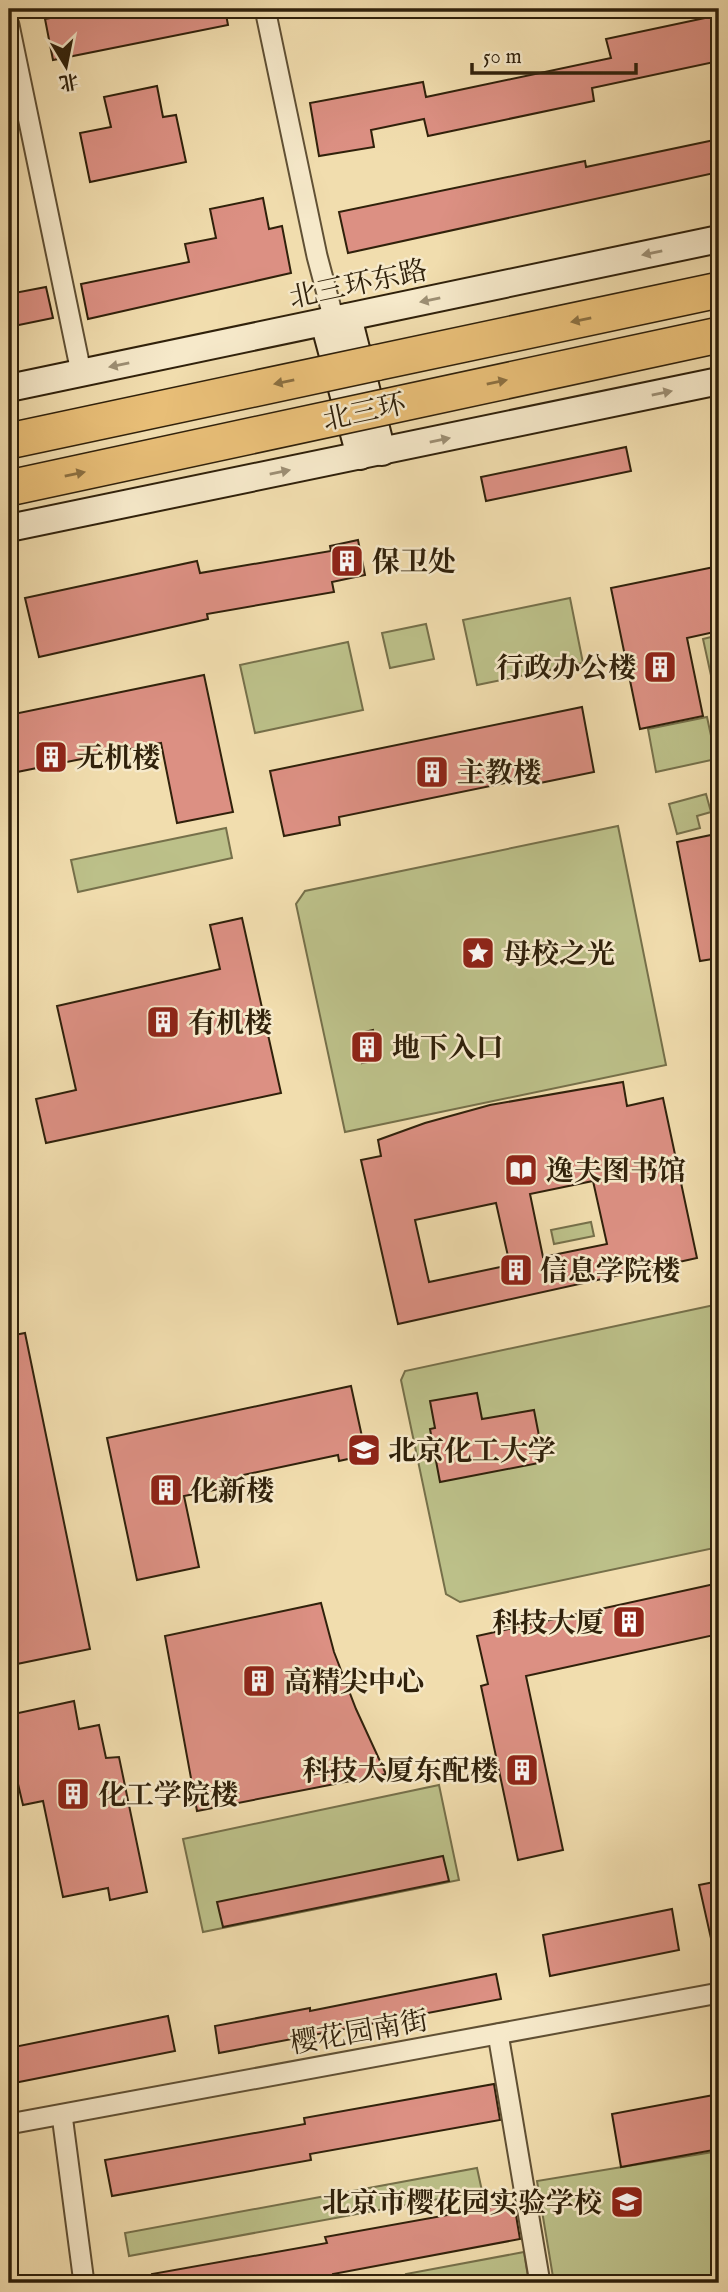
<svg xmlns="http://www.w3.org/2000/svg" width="728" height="2292" font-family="'IM FELL English','Noto Serif SC',serif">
<rect width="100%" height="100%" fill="#f1ddae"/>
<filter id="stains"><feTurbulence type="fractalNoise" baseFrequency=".00286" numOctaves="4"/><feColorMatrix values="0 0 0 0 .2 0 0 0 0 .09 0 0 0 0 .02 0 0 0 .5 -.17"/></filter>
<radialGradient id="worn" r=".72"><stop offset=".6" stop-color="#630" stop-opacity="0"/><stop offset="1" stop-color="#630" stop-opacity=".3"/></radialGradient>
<g fill="#bcc089" stroke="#76704a" stroke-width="2">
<polygon points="570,598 583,663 477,685 463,620"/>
<polygon points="426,624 434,659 390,668 382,633"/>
<polygon points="719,635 719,712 703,639"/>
<polygon points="348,642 363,710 255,733 240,665"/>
<polygon points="707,717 716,759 656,772 648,729"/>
<polygon points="706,794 711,812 697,816 700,828 677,834 669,804"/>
<polygon points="618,826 666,1065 345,1132 296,904 305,891"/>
<polygon points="226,828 232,858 78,892 71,860"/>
<polygon points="591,1222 594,1236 554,1244 551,1230"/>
<polygon points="719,1304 719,1547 460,1602 446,1594 401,1380 405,1371"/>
<polygon points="439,1785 459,1880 203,1932 183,1839"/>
<polygon points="719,2151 719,2274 664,2283 554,2283 537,2181"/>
<polygon points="477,2168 482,2191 129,2256 125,2233"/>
<polygon points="524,2252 529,2283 408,2283 406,2274"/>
</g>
<g fill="#dc9083" stroke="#30210b" stroke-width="2" fill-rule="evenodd">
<polygon points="98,9 225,9 228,25 53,60 45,19"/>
<polygon points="719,15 719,61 592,88 594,101 428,136 424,119 371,130 374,147 319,156 310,103 423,82 426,97 611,58 606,39"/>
<polygon points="157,86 163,117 176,115 186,162 90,182 80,133 111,127 104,97"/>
<polygon points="719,139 719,172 348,253 339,212 585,161 586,167"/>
<polygon points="263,198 269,229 282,226 291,273 88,319 81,284 189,262 185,244 216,238 210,209"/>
<polygon points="46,287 53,318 9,327 9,294"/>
<polygon points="626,447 631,471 486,501 481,477"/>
<polygon points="358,540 365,575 332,582 334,592 207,614 208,619 39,657 25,598 197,561 200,573 331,551 330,546"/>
<polygon points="719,566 719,631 687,638 703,716 640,729 611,588"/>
<polygon points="204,675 233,812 177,823 161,743 17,772 9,733 9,715"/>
<polygon points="582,707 594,772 535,784 534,777 339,817 340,825 284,836 270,771"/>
<polygon points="711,835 719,877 719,958 700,961 677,842"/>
<polygon points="242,918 281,1093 46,1143 36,1099 76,1090 57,1006 220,969 210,925"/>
<polygon points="373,1030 379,1060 362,1063 356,1034"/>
<path d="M623,1082L627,1106L663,1098L697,1258L398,1324L361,1160L381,1156L378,1140L425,1123L490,1105ZM593,1181L607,1244L543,1257L530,1194ZM496,1203L510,1265L429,1282L415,1220Z"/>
<polygon points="25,1333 90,1649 12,1665 9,1651 9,1336"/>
<polygon points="351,1386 366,1455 339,1461 338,1455 243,1475 244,1484 184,1496 199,1567 137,1580 107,1438"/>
<polygon points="477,1393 482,1419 534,1410 544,1462 440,1482 430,1429 435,1428 430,1401"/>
<polygon points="719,1583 719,1634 526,1676 563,1850 518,1860 481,1686 488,1684 477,1636"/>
<polygon points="321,1603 334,1652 356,1709 386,1774 197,1811 165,1636"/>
<polygon points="74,1701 79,1729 99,1725 106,1758 119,1757 147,1892 110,1900 108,1888 63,1897 43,1801 23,1805 18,1784 9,1786 9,1715"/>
<polygon points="443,1856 449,1881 223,1927 217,1902"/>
<polygon points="719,1881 719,1942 712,1943 699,1885"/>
<polygon points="672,1909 679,1950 550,1976 543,1935"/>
<polygon points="496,1974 501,1999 219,2053 215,2026 310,2008 310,2011"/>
<polygon points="168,2016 175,2051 9,2084 9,2048"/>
<polygon points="494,2084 500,2120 310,2154 311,2160 112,2196 105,2160 305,2124 304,2118"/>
<polygon points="719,2094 719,2149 621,2167 612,2114"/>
<polygon points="514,2203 520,2239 333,2274 334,2280 314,2283 153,2283 152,2274 327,2243 325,2237"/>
</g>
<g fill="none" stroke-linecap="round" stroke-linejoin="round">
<defs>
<g id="street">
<polyline points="265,9 317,256 334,320"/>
<polyline points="9,25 81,372"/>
<polyline points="498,2034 540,2283"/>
<polyline points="62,2115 84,2283"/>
<polyline points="9,2124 719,1993"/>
</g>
<g id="secondary">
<polyline points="348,317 382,452"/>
<polyline points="324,322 360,456"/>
<polyline points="9,388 719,239"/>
<polyline points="9,528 719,381"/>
</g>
<polyline id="highway" points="375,363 719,290"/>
</defs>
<use href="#street" stroke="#605034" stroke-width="23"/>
<use href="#secondary" stroke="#30210b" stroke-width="30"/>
<use href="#highway" stroke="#30210b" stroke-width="38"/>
<use href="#street" stroke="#f6e9ca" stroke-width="19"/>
<use href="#secondary" stroke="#f6e9ca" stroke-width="26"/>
<use href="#highway" stroke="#e8be77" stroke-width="35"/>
<defs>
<g id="highway-bridge">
<polyline points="9,441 375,363"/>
<polyline points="9,488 719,335"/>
</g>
</defs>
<use href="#highway-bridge" stroke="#30210b" stroke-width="38" stroke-linecap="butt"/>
<use href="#highway-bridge" stroke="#e8be77" stroke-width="35"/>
</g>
<defs><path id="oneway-solid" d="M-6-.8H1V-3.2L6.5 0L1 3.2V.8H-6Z" transform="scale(1.75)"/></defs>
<g fill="#9d8f74">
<use href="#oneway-solid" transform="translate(652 253) rotate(168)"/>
<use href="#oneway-solid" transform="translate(430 300) rotate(168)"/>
<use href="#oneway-solid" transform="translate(119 365) rotate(168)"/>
<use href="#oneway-solid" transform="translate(662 393) rotate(-12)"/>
<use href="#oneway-solid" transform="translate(440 440) rotate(-12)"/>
<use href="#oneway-solid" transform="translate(280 472) rotate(-11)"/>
</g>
<g fill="#8c7041">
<use href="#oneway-solid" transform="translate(581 320) rotate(168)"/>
<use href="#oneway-solid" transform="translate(284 382) rotate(168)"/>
<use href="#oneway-solid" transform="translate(497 382) rotate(-12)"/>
<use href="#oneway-solid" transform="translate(75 474) rotate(-12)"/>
</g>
<defs>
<symbol id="building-square" viewBox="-11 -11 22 22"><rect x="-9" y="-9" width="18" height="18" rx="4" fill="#8f2418" stroke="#f6e9ca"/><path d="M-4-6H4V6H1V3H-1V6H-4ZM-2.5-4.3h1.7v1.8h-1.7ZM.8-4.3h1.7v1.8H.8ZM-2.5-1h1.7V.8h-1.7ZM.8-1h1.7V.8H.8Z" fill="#fff"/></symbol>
<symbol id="sight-square" viewBox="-11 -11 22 22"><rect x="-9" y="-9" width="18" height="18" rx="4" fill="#8f2418" stroke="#f6e9ca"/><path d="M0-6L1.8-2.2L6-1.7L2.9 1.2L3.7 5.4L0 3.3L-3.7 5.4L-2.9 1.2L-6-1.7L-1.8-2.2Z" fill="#fff"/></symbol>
<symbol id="library-square" viewBox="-11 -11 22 22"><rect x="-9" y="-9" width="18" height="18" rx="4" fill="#8f2418" stroke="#f6e9ca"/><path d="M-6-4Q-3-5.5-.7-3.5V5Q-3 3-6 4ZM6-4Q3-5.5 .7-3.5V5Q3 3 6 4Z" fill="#fff"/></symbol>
<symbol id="university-square" viewBox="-11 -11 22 22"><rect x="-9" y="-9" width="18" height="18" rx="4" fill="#8f2418" stroke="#f6e9ca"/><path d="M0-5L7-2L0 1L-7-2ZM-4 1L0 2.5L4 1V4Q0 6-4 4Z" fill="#fff"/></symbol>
<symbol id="school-square" viewBox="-11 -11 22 22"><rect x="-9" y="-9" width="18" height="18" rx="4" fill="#8f2418" stroke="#f6e9ca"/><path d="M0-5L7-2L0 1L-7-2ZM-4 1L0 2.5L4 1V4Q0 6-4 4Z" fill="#fff"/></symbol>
</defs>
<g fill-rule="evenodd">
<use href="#building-square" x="328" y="542" width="38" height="38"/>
<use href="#building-square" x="641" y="648" width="38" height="38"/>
<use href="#building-square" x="32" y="738" width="38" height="38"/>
<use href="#building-square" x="413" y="753" width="38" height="38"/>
<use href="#sight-square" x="459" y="934" width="38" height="38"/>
<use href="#building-square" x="144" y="1003" width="38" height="38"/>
<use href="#building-square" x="348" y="1028" width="38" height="38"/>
<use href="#library-square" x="502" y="1151" width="38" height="38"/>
<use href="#building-square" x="497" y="1251" width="38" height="38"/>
<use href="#university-square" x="345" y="1431" width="38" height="38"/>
<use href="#building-square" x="147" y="1471" width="38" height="38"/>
<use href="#building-square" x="610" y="1603" width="38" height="38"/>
<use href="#building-square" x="240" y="1662" width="38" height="38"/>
<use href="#building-square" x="503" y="1751" width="38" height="38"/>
<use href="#building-square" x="54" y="1775" width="38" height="38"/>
<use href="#school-square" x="608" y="2183" width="38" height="38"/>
</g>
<g text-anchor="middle" stroke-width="5" stroke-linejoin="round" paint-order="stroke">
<g font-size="28" fill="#30210b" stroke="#f6e9ca">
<text transform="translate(358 283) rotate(-12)" y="10">北三环东路</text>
<text transform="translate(364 411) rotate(-12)" y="10">北三环</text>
<text transform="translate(359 2031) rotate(-10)" y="10">樱花园南街</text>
</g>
<g font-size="28" font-weight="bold" fill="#30210b" stroke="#f6e9ca" text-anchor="start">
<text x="372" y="571">保卫处</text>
<text x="636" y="677" text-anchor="end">行政办公楼</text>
<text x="76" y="767">无机楼</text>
<text x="457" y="782">主教楼</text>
<text x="503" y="963">母校之光</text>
<text x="188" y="1032">有机楼</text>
<text x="392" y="1057">地下入口</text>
<text x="546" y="1180">逸夫图书馆</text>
<text x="540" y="1280">信息学院楼</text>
<text x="388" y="1460">北京化工大学</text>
<text x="190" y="1500">化新楼</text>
<text x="604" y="1632" text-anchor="end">科技大厦</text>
<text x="284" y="1691">高精尖中心</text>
<text x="498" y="1780" text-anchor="end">科技大厦东配楼</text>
<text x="98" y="1804">化工学院楼</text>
<text x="602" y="2212" text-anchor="end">北京市樱花园实验学校</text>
</g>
</g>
<rect width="728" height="2292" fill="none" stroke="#f1ddae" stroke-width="35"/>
<rect x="10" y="10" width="707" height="2271" fill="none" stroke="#30210b" stroke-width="3.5"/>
<rect x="18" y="18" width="693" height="2257" fill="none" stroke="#30210b" stroke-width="2"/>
<g transform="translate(66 66) rotate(170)" stroke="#f6e9ca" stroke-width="5" paint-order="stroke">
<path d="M0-5L12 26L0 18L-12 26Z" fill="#30210b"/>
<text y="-10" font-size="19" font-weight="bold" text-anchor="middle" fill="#30210b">北</text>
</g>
<path d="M472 63v10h164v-10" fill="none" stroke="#30210b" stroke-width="3.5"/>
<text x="483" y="63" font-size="21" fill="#30210b" stroke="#f6e9ca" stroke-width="5" paint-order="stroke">50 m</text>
<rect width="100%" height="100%" filter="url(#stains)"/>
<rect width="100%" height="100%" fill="url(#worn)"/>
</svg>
